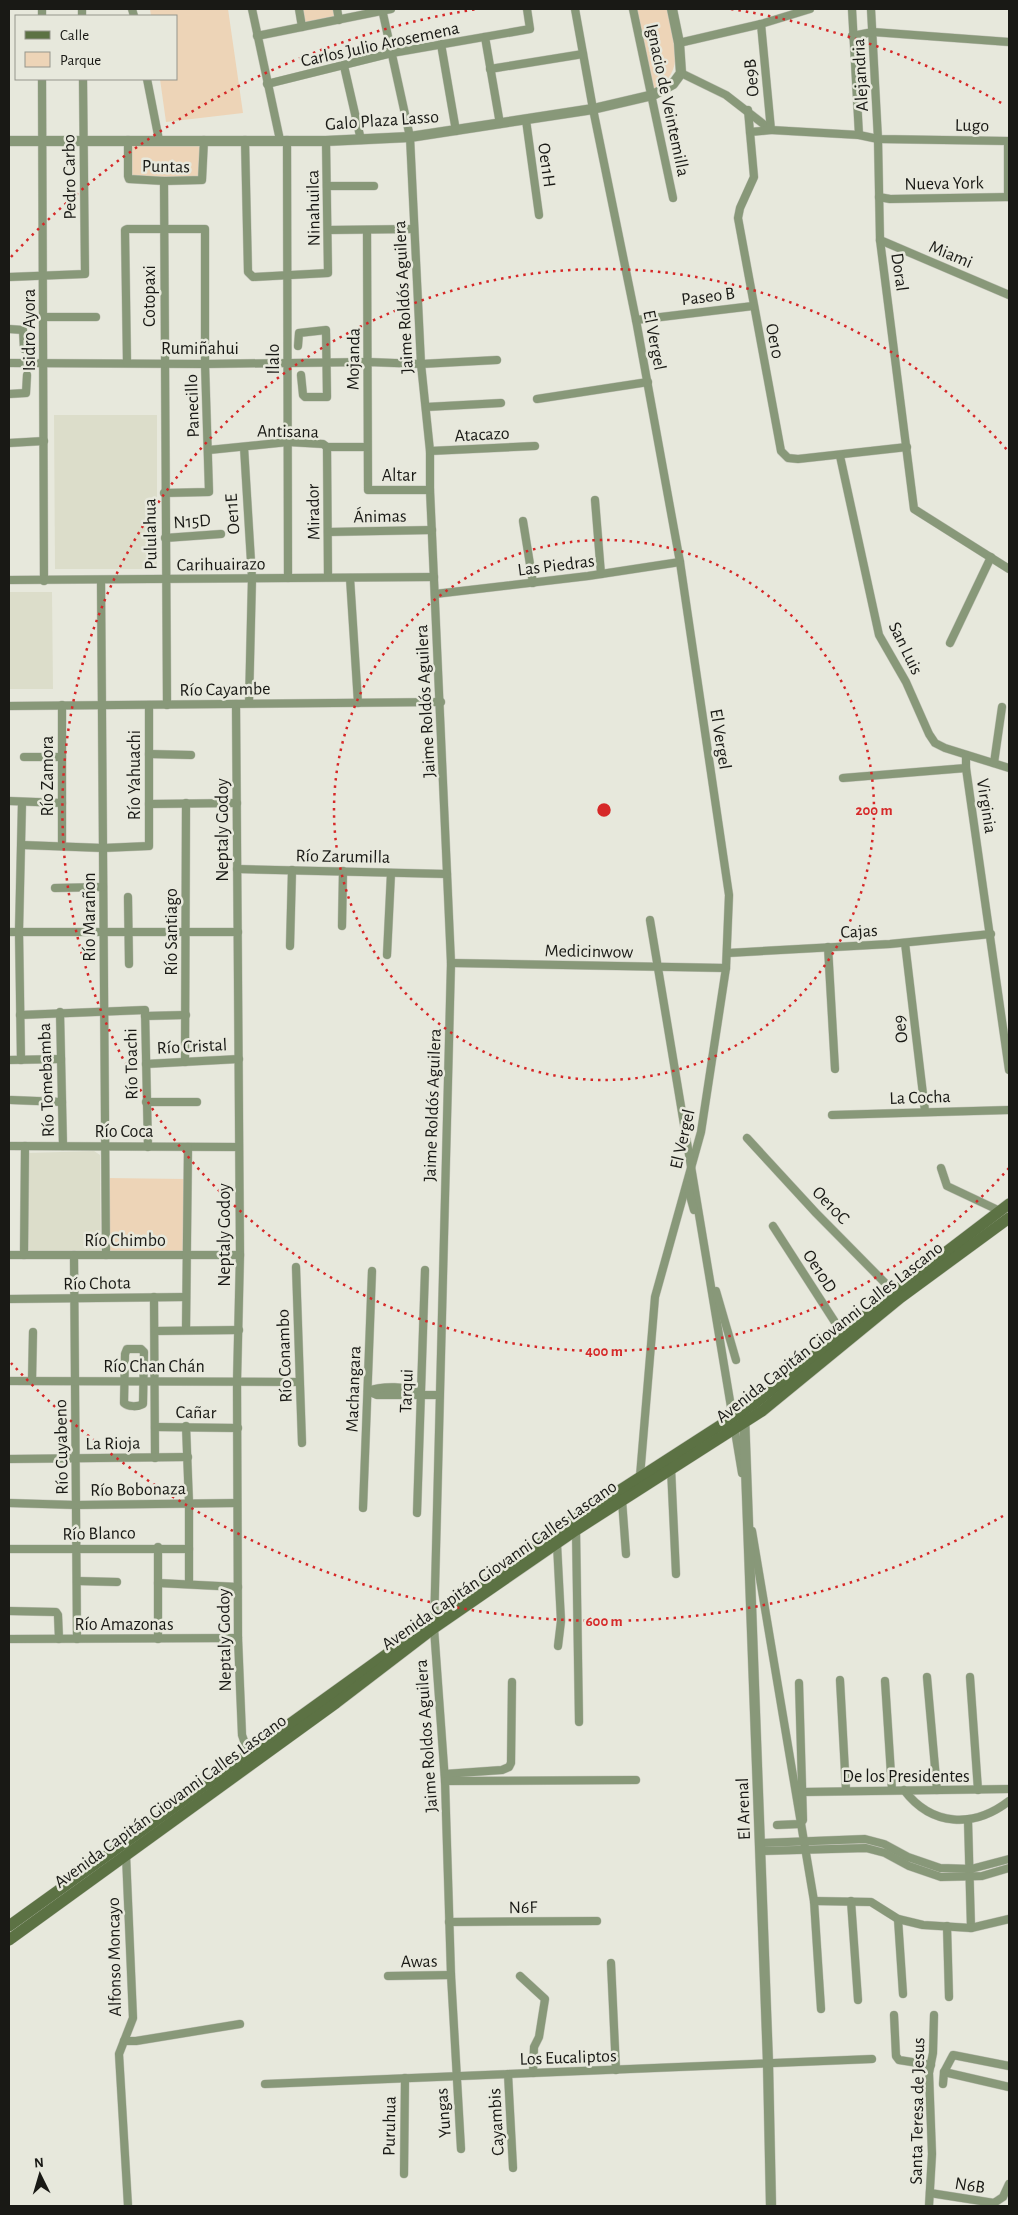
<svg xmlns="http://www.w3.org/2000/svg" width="1018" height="2215" font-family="'Alegreya Sans',sans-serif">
<rect width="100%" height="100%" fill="#e7e8dc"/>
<g fill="#dcddca">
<polygon points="54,415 157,415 157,569 55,569"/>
<polygon points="9,592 52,592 53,689 9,689"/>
<polygon points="94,1151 100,1155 101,1253 26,1253 27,1153"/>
</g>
<g fill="#edd4b7">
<polygon points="150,9 228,9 243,113 166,122 160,79 176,79 176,16 151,16"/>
<polygon points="302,9 334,9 335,18 303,24"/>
<path d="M634,9H668C673,42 688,71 653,91Z"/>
<polygon points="202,143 201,178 130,178 130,144"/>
<polygon points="107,1178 186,1179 187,1253 110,1254"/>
</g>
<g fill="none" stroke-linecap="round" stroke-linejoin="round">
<defs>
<g id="minor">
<polyline points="42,9 42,16"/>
<polyline points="82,9 82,16"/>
<polyline points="132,9 134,16"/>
<polyline points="252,9 280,140"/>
<polyline points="299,9 302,27"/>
<polyline points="337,9 339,20"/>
<polyline points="382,9 410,137 421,364 430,451 430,490 451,963 434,1628 445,1781 451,1975 461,2149"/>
<polyline points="575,9 593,109 636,320 680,562 729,895 726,968 701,1132 655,1297 640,1476"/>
<polyline points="633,9 673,198"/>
<polyline points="852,9 859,135"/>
<polyline points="871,9 878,139 880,240 914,509 1009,569"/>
<polyline points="257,36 391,9"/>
<polyline points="852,36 873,32 1009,42"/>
<polyline points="485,37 500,124"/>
<polyline points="679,43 761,24 810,9"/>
<polyline points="441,44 456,131"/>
<polyline points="344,66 361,140"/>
<polyline points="490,69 583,54"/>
<polyline points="681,73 726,95 771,130 859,135 878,139 1008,141 1008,197"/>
<polyline points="42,79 44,581"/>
<polyline points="147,79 159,140"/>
<polyline points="267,84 392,53 530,29 527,9"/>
<polyline points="748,110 754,177 740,208 738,218 781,451 788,458 798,459 907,447"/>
<polyline points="526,120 539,215"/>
<polyline points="750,132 771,130 761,24"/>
<polyline points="128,140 128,176 129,179 164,181 202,180 204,140"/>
<polyline points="245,140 248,272 253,277 328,273 326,141"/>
<polyline points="287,140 288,578"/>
<polyline points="164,181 167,705"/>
<polyline points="327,186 374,186"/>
<polyline points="879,197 890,199 1009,197"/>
<polyline points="328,230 414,229"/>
<polyline points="367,230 368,490 430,490"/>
<polyline points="880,240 1009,295"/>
<polyline points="9,277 85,274 83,79"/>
<polyline points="44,317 96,317"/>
<polyline points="636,320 753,306"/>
<polyline points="9,329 23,330 24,349"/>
<polyline points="298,346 299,333 326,330 327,397 305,397 303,395 301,375"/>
<polyline points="9,363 205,364 368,362 421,364 497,360"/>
<polyline points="127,363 125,230 127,229 205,229 205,364 209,492 164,493"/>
<polyline points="9,394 26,393 27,375"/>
<polyline points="537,399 648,382"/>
<polyline points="426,407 501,403"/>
<polyline points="9,443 44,441"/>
<polyline points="244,447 252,578 249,703"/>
<polyline points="327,447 328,577"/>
<polyline points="209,450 288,442 323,444 327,447 366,447"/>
<polyline points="430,451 535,446"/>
<polyline points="840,456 879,635 906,682 929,734 935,743 945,748 1009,768"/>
<polyline points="595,500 601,574"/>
<polyline points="523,521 533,583"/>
<polyline points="328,532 432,530"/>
<polyline points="165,538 221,534"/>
<polyline points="350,578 358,703"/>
<polyline points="9,580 434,577"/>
<polyline points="101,580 106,1255"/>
<polyline points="435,594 588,576 680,562"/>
<polyline points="950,643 991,557"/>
<polyline points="236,704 240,1255 237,1382 238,1638 242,1735 250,1758"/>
<polyline points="9,706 441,702"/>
<polyline points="149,754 191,755"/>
<polyline points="966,755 966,768 1009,1070"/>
<polyline points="24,757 62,757"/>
<polyline points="994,763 1002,707"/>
<polyline points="843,778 966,768"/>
<polyline points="9,801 62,803"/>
<polyline points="149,804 237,803"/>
<polyline points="22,845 103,848 149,846 149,705"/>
<polyline points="62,846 62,705"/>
<polyline points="237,869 447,874"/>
<polyline points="55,888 103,887"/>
<polyline points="128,897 129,964"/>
<polyline points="650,920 742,1473"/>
<polyline points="342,926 343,871"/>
<polyline points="9,932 238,932"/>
<polyline points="905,943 925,1111"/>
<polyline points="290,946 292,870"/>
<polyline points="828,947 835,1069"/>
<polyline points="728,953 890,944 991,934"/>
<polyline points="387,955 391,873"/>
<polyline points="451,963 726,968"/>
<polyline points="60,1012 63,1146"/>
<polyline points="20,1015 145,1010 148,1147"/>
<polyline points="145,1016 186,1015"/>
<polyline points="9,1060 61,1059"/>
<polyline points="21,1060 19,931 22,802"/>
<polyline points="185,1062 186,803"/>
<polyline points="146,1064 239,1059"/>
<polyline points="11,1100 62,1102"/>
<polyline points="146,1102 197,1102"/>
<polyline points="832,1115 1009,1110"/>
<polyline points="747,1138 816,1213 894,1292"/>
<polyline points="9,1146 238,1147"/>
<polyline points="941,1168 947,1186 1000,1211"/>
<polyline points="687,1185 694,1210"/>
<polyline points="773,1226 842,1333"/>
<polyline points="9,1255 240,1255"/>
<polyline points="24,1255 25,1146"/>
<polyline points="74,1255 77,1639"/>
<polyline points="296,1267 302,1443"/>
<polyline points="716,1291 736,1360"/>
<polyline points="154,1297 155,1458"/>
<polyline points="9,1299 186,1297"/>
<polyline points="186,1330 188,1147"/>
<polyline points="155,1331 239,1330"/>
<path d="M127,1349H141L144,1352L143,1404C138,1407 128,1407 124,1403L125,1354Z"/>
<polyline points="9,1381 299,1382"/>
<polyline points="32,1381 33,1332"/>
<polyline points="368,1391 377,1395 439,1395"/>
<path d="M368,1391C381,1386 409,1385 420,1394"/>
<polyline points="186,1426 189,1503 189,1584"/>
<polyline points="155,1427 238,1428"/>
<polyline points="9,1459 188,1457"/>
<polyline points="671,1468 676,1574"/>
<polyline points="622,1500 626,1554"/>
<polyline points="9,1503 76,1505 237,1503"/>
<polyline points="363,1508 372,1271"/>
<polyline points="417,1513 425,1270"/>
<polyline points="576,1530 579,1722"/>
<polyline points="752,1531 814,1901 821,2009"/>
<polyline points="557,1544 561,1621 558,1646"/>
<polyline points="9,1549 189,1549"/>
<polyline points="77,1581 117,1582"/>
<polyline points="158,1583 238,1587"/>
<polyline points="9,1611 56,1612 58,1615 59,1639"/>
<polyline points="9,1639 238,1638"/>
<polyline points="158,1639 158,1547"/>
<polyline points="927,1677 937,1790"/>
<polyline points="970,1677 978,1790"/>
<polyline points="840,1680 846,1790"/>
<polyline points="885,1681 892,1790"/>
<polyline points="445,1774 502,1770 509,1767 511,1763 512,1682"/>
<polyline points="445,1781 636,1780"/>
<path d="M904,1790C932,1827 974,1828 1009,1801"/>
<polyline points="803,1792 1009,1789"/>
<polyline points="968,1820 971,1928"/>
<polyline points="777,1825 800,1824 803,1820 799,1683"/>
<polyline points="760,1843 865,1839 884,1844 908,1857 940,1868 971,1869 1009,1859"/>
<polyline points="761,1851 866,1848 885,1853 909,1866 941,1877 982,1876 1009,1868"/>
<polyline points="126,1855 133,2018 119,2054 128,2206"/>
<polyline points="814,1901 871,1902 898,1919 923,1925 971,1928 1009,1919"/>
<polyline points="851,1901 858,2000"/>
<polyline points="898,1919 903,1994"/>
<polyline points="449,1922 597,1921"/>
<polyline points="947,1926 949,1997"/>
<polyline points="611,1963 616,2070"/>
<polyline points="388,1976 451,1975"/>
<polyline points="520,1976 545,1999 539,2037 534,2047 533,2073"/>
<polyline points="894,2015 896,2056 899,2060 931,2065"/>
<polyline points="124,2041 136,2041 240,2024"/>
<polyline points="944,2072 1009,2087"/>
<polyline points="508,2074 513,2168"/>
<polyline points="265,2084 872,2059"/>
<polyline points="943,2084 944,2072 953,2055 1009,2066"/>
<polyline points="404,2174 405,2078"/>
<polyline points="930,2193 994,2203 1003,2197 1009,2184"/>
<polyline points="929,2206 932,2154 929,2073 933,2053 934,2015"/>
</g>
<g id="tertiary">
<polyline points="9,141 326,141 410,137 593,109 653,95 673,84 681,73 679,43 672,9"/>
<polyline points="744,1415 768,2063 771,2206"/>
</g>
<g id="secondary">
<polyline points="9,1926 572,1521 755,1403 912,1278 1009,1204"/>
<polyline points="9,1940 336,1703 434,1628 576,1530 762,1411 900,1298 1009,1218"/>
</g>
</defs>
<use href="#minor" stroke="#c2c3b8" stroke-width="9"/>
<use href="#tertiary" stroke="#c2c3b8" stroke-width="11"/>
<use href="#secondary" stroke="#c2c3b8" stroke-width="12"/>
<use href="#minor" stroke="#889879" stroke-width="8"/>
<use href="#tertiary" stroke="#889879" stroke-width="10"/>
<use href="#secondary" stroke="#5c7244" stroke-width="11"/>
</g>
<g fill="none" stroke="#d62828" stroke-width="2.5" stroke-dasharray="2.5 5">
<circle cx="604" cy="810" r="270"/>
<path d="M1009 1168A541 541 0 1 1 1009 452"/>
<path d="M1003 1516A811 811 0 0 1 11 1363M11 257A811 811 0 0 1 477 9M731 9A811 811 0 0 1 1003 104"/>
</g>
<g text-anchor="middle" stroke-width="5" stroke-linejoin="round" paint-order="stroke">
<g font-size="18" fill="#191915" stroke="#e7e8dc">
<text transform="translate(380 44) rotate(-12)" y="6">Carlos Julio Arosemena</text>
<text transform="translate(860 75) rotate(-93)" y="6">Alejandria</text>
<text transform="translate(751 78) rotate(-95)" y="6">Oe9B</text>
<text transform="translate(668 100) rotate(78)" y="6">Ignacio de Veintemilla</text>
<text transform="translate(382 120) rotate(-4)" y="6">Galo Plaza Lasso</text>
<text transform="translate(972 125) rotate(1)" y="6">Lugo</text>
<text transform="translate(547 165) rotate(82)" y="6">Oe11H</text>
<text transform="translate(166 166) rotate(1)" y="6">Puntas</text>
<text transform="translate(69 177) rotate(-91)" y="6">Pedro Carbo</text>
<text transform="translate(944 183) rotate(-1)" y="6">Nueva York</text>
<text transform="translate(313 208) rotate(-91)" y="6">Ninahuilca</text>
<text transform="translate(951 254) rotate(23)" y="6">Miami</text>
<text transform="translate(900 272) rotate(82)" y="6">Doral</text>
<text transform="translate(149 296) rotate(-90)" y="6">Cotopaxi</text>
<text transform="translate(708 296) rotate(-7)" y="6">Paseo B</text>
<text transform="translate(403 297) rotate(-93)" y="6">Jaime Roldós Aguilera</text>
<text transform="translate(29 330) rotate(-90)" y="6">Isidro Ayora</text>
<text transform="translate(655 340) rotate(79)" y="6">El Vergel</text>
<text transform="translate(775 341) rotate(79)" y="6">Oe10</text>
<text x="200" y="354">Rumiñahui</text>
<text transform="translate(273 359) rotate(-90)" y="6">Ilalo</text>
<text transform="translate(353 359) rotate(-89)" y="6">Mojanda</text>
<text transform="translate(192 406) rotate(-92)" y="6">Panecillo</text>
<text transform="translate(288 431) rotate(1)" y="6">Antisana</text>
<text transform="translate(482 434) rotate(-3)" y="6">Atacazo</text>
<text x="399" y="481">Altar</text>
<text transform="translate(313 512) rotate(-91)" y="6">Mirador</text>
<text transform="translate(232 514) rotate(-94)" y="6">Oe11E</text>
<text transform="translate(380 516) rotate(-1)" y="6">Ánimas</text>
<text transform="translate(192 521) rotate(-4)" y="6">N15D</text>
<text transform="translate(150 534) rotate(-91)" y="6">Pululahua</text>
<text transform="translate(221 564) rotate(-1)" y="6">Carihuairazo</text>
<text transform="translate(556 565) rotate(-7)" y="6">Las Piedras</text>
<text transform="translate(906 648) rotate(64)" y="6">San Luis</text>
<text transform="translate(225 689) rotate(-1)" y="6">Río Cayambe</text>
<text transform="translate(425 701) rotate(-93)" y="6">Jaime Roldós Aguilera</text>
<text transform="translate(721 739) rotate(81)" y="6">El Vergel</text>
<text transform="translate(134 775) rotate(-90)" y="6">Río Yahuachi</text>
<text transform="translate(47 776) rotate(-90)" y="6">Río Zamora</text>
<text transform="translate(987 806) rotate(81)" y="6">Virginia</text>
<text transform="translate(222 830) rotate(-90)" y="6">Neptaly Godoy</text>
<text transform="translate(343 856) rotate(1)" y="6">Río Zarumilla</text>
<text transform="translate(89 917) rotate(-90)" y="6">Río Marañon</text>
<text transform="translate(859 931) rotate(-3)" y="6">Cajas</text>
<text transform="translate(171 932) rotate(-90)" y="6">Río Santiago</text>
<text transform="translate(589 951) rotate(1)" y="6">Medicinwow</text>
<text transform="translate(900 1029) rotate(-97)" y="6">Oe9</text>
<text transform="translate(192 1046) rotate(-3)" y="6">Río Cristal</text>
<text transform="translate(131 1064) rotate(-91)" y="6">Río Toachi</text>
<text transform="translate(46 1080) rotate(-92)" y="6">Río Tomebamba</text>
<text transform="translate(920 1097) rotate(-2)" y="6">La Cocha</text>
<text transform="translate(432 1105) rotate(-88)" y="6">Jaime Roldós Aguilera</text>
<text x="124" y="1137">Río Coca</text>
<text transform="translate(682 1139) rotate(-77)" y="6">El Vergel</text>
<text transform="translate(831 1205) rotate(46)" y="6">Oe10C</text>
<text transform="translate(224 1235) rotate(-90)" y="6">Neptaly Godoy</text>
<text x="125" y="1246">Río Chimbo</text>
<text transform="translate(820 1271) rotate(57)" y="6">Oe10D</text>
<text transform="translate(97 1283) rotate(-1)" y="6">Río Chota</text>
<text transform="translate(829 1332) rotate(-38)" y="6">Avenida Capitán Giovanni Calles Lascano</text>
<text transform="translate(284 1356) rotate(-92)" y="6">Río Conambo</text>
<text x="154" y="1372">Río Chan Chán</text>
<text transform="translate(353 1389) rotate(-88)" y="6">Machangara</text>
<text transform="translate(406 1391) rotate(-88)" y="6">Tarqui</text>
<text transform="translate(196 1412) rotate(1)" y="6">Cañar</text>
<text transform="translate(113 1443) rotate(-1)" y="6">La Rioja</text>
<text transform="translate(61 1447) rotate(-91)" y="6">Río Cuyabeno</text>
<text transform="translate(138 1489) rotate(-1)" y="6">Río Bobonaza</text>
<text transform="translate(99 1533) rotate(-1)" y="6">Río Blanco</text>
<text transform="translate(499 1565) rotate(-35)" y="6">Avenida Capitán Giovanni Calles Lascano</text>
<text x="124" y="1630">Río Amazonas</text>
<text transform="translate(224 1640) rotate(-91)" y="6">Neptaly Godoy</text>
<text transform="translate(426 1736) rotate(-94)" y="6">Jaime Roldos Aguilera</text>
<text x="906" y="1782">De los Presidentes</text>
<text transform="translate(170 1801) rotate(-36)" y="6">Avenida Capitán Giovanni Calles Lascano</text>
<text transform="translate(743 1809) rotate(-92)" y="6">El Arenal</text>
<text transform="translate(523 1907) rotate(-1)" y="6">N6F</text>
<text transform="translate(114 1957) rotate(-91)" y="6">Alfonso Moncayo</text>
<text transform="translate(419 1961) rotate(-1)" y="6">Awas</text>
<text transform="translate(568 2057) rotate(-2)" y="6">Los Eucaliptos</text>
<text transform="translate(917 2111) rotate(-89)" y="6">Santa Teresa de Jesus</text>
<text transform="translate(443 2113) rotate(-94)" y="6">Yungas</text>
<text transform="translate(496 2122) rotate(-93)" y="6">Cayambis</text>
<text transform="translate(389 2126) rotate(-89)" y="6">Puruhua</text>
<text transform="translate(970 2185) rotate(9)" y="6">N6B</text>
</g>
</g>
<circle cx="604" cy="810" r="8" fill="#d62828" stroke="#e7e8dc" stroke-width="2.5"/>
<g font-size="15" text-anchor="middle" font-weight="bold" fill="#d62828" stroke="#e7e8dc" stroke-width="5" stroke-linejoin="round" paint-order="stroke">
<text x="874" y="815">200 m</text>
<text x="604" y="1356">400 m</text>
<text x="604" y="1626">600 m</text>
</g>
<rect width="1018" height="2215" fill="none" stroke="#191915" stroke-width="20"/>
<rect x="15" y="15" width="162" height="65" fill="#e7e8dc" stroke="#95958c"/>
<rect x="25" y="31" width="25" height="8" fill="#5c7244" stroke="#95958c"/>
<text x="60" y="40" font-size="15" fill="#191915">Calle</text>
<rect x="25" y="52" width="25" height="15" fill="#edd4b7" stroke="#95958c"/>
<text x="60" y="65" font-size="15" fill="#191915">Parque</text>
<g transform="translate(40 2175) rotate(355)" stroke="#e7e8dc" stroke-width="4" paint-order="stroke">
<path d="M0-4L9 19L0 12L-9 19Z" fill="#191915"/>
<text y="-8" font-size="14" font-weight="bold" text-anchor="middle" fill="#191915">N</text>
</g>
</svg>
